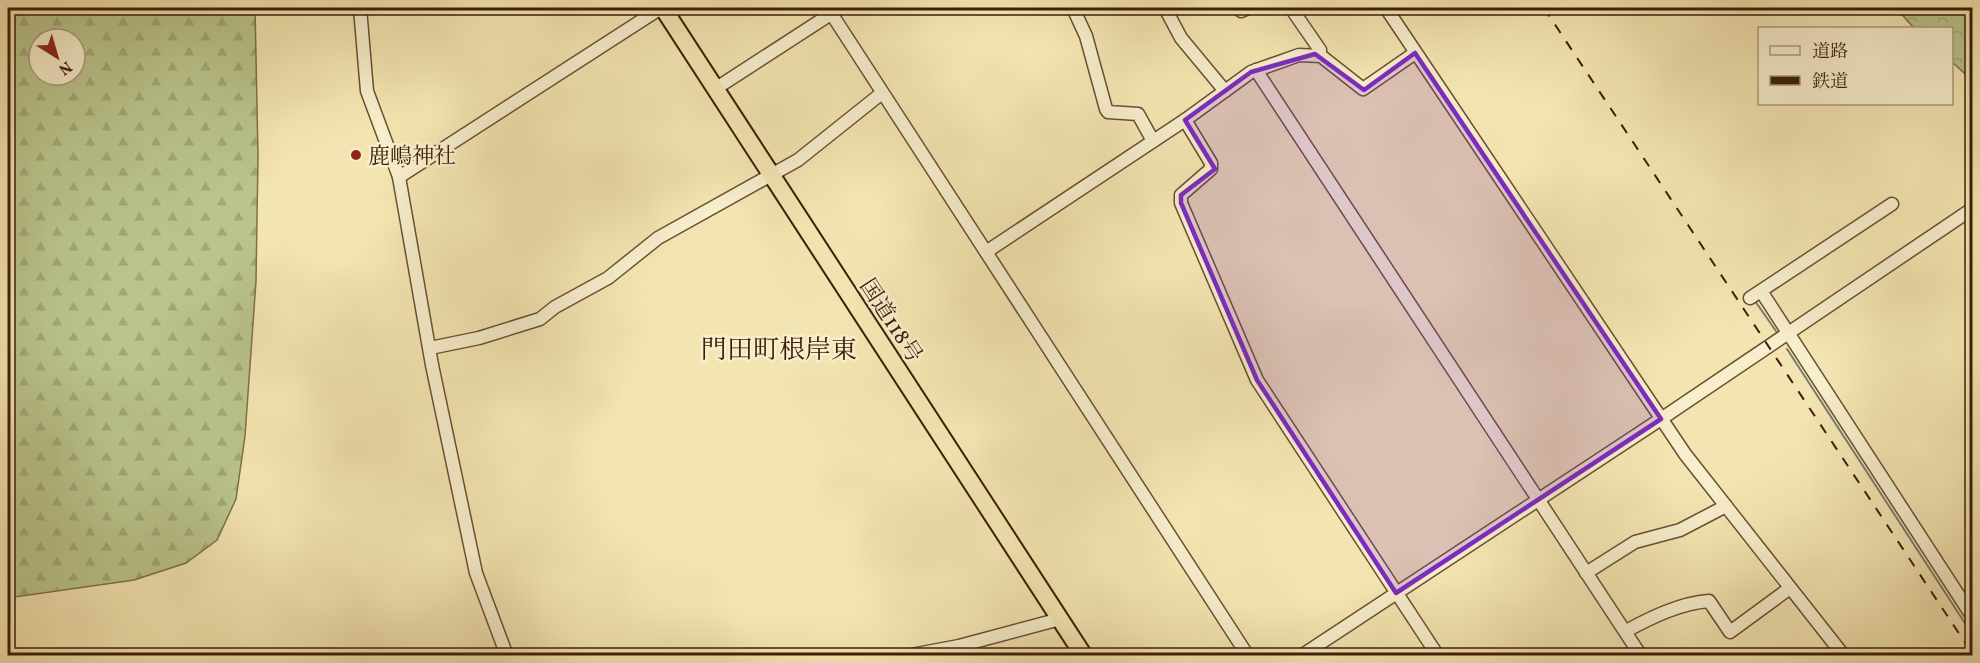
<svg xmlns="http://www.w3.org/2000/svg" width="1980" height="663" font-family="Vollkorn,'Noto Serif JP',serif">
<defs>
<pattern id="forest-firs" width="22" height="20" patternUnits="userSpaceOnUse" patternTransform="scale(1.5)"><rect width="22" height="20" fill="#bac58c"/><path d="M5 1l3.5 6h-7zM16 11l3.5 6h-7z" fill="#a1a977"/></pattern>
<pattern id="park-crowns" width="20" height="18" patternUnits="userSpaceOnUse" patternTransform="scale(1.5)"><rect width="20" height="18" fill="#bac58c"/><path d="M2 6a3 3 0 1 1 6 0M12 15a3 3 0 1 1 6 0" fill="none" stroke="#a1a977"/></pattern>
</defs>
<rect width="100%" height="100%" fill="#f3e5b1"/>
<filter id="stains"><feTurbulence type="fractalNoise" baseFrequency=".00333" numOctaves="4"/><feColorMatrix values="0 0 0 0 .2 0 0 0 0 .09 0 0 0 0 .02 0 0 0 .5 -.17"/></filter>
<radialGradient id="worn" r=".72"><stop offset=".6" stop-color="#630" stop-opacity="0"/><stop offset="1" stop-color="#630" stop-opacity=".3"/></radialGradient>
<path fill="url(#forest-firs)" stroke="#7c714a" stroke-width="1.5" fill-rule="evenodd" d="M8,8H255L258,156L256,281L245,436L236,499L217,540L186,563L134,580L8,598ZM39,39H75V75H39Z"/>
<polygon fill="url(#park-crowns)" stroke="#7c714a" stroke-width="1.5" points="1896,8 1972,8 1972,80 1952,62 1952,28 1914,28"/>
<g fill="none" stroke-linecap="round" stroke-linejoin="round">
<g stroke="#777d70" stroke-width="2">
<polyline points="1755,301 1776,331"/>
<polyline points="1787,349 1972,634"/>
</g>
<defs>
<g id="minor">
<polyline points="360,8 367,91 399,177 432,365 476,573 507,656"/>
<polyline points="1073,8 1086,36 1106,109 1108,112 1138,114 1153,141"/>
<polyline points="1165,8 1181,38 1225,91"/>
<polyline points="1291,8 1320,50 1320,55"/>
<polyline points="1386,8 1685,454 1844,656"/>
<polyline points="1241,11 1248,8"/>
<polyline points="831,13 1248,656"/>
<polyline points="1256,70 1641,656"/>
<polyline points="715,89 840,8"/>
<polyline points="1185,120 1211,163 1211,169 1181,195 1181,203 1257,380 1438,656"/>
<polyline points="399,177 661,8"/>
<polyline points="986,252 1185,120 1251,72 1299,55 1321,56 1363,89 1415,53"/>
<polyline points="1761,291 1972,616"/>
<polyline points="1750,298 1892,204"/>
<polyline points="430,348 479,338 540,319 555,307 608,278 658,238 798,160 882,93"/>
<polyline points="1586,573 1635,542 1680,530 1726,506"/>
<path d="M1626,631C1650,618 1680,603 1709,601L1730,632L1790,588"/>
<polyline points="906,656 959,646 1060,619"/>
<polyline points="1301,656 1661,419 1972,209"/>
</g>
<polyline id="highway" points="663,8 1084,656"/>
</defs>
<use href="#minor" stroke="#6a4f33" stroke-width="15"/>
<use href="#highway" stroke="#3d1d09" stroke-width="20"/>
<use href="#minor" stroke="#f7eecc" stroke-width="12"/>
<use href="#highway" stroke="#f3e5b1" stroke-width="16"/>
<polyline stroke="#3d1d09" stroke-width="2" stroke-dasharray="10 10" stroke-linecap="butt" points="1544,8 1972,653"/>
</g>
<path fill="#7b2cbf" fill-opacity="0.2" stroke="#7b2cbf" stroke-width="4.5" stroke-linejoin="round" d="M1415,53L1661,419L1396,593L1257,380L1181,203V195L1215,169L1185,120L1251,72L1315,54L1364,90Z"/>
<circle fill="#8f2418" stroke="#f7eecc" stroke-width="2" cx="356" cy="155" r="6"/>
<g text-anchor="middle" stroke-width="5" stroke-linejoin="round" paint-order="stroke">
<g font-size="22" fill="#3d1d09" stroke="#f7eecc" text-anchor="start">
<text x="368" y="163">鹿嶋神社</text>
</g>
<g font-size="22" fill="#3d1d09" stroke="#f7eecc">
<text transform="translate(892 320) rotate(57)" y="8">国道118号</text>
</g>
<g font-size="26" fill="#3d1d09" stroke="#f7eecc">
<text x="779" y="358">門田町根岸東</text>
</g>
</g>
<rect width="1980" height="663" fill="none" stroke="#f3e5b1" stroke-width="30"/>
<rect x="9" y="9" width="1962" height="645" fill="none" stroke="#3d1d09" stroke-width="3"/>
<rect x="15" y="15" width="1950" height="633" fill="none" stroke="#3d1d09" stroke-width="1.5"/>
<rect x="1758" y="27" width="195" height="78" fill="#f7eecc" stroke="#ad9a7e" stroke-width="1.5"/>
<rect x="1770" y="46" width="30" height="9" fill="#f7eecc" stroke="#ad9a7e" stroke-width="1.5"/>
<text x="1812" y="57" font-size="18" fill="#3d1d09">道路</text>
<rect x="1770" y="76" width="30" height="9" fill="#3d1d09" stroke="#ad9a7e" stroke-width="1.5"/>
<text x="1812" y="87" font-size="18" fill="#3d1d09">鉄道</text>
<g transform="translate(57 57) rotate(143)"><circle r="28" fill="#f7eecc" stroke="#ad9a7e" stroke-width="1.5"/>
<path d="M0-4.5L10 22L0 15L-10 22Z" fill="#8f2418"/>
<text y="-9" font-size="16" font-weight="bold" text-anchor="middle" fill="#3d1d09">N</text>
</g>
<rect width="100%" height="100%" filter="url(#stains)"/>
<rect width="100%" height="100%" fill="url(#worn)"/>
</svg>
